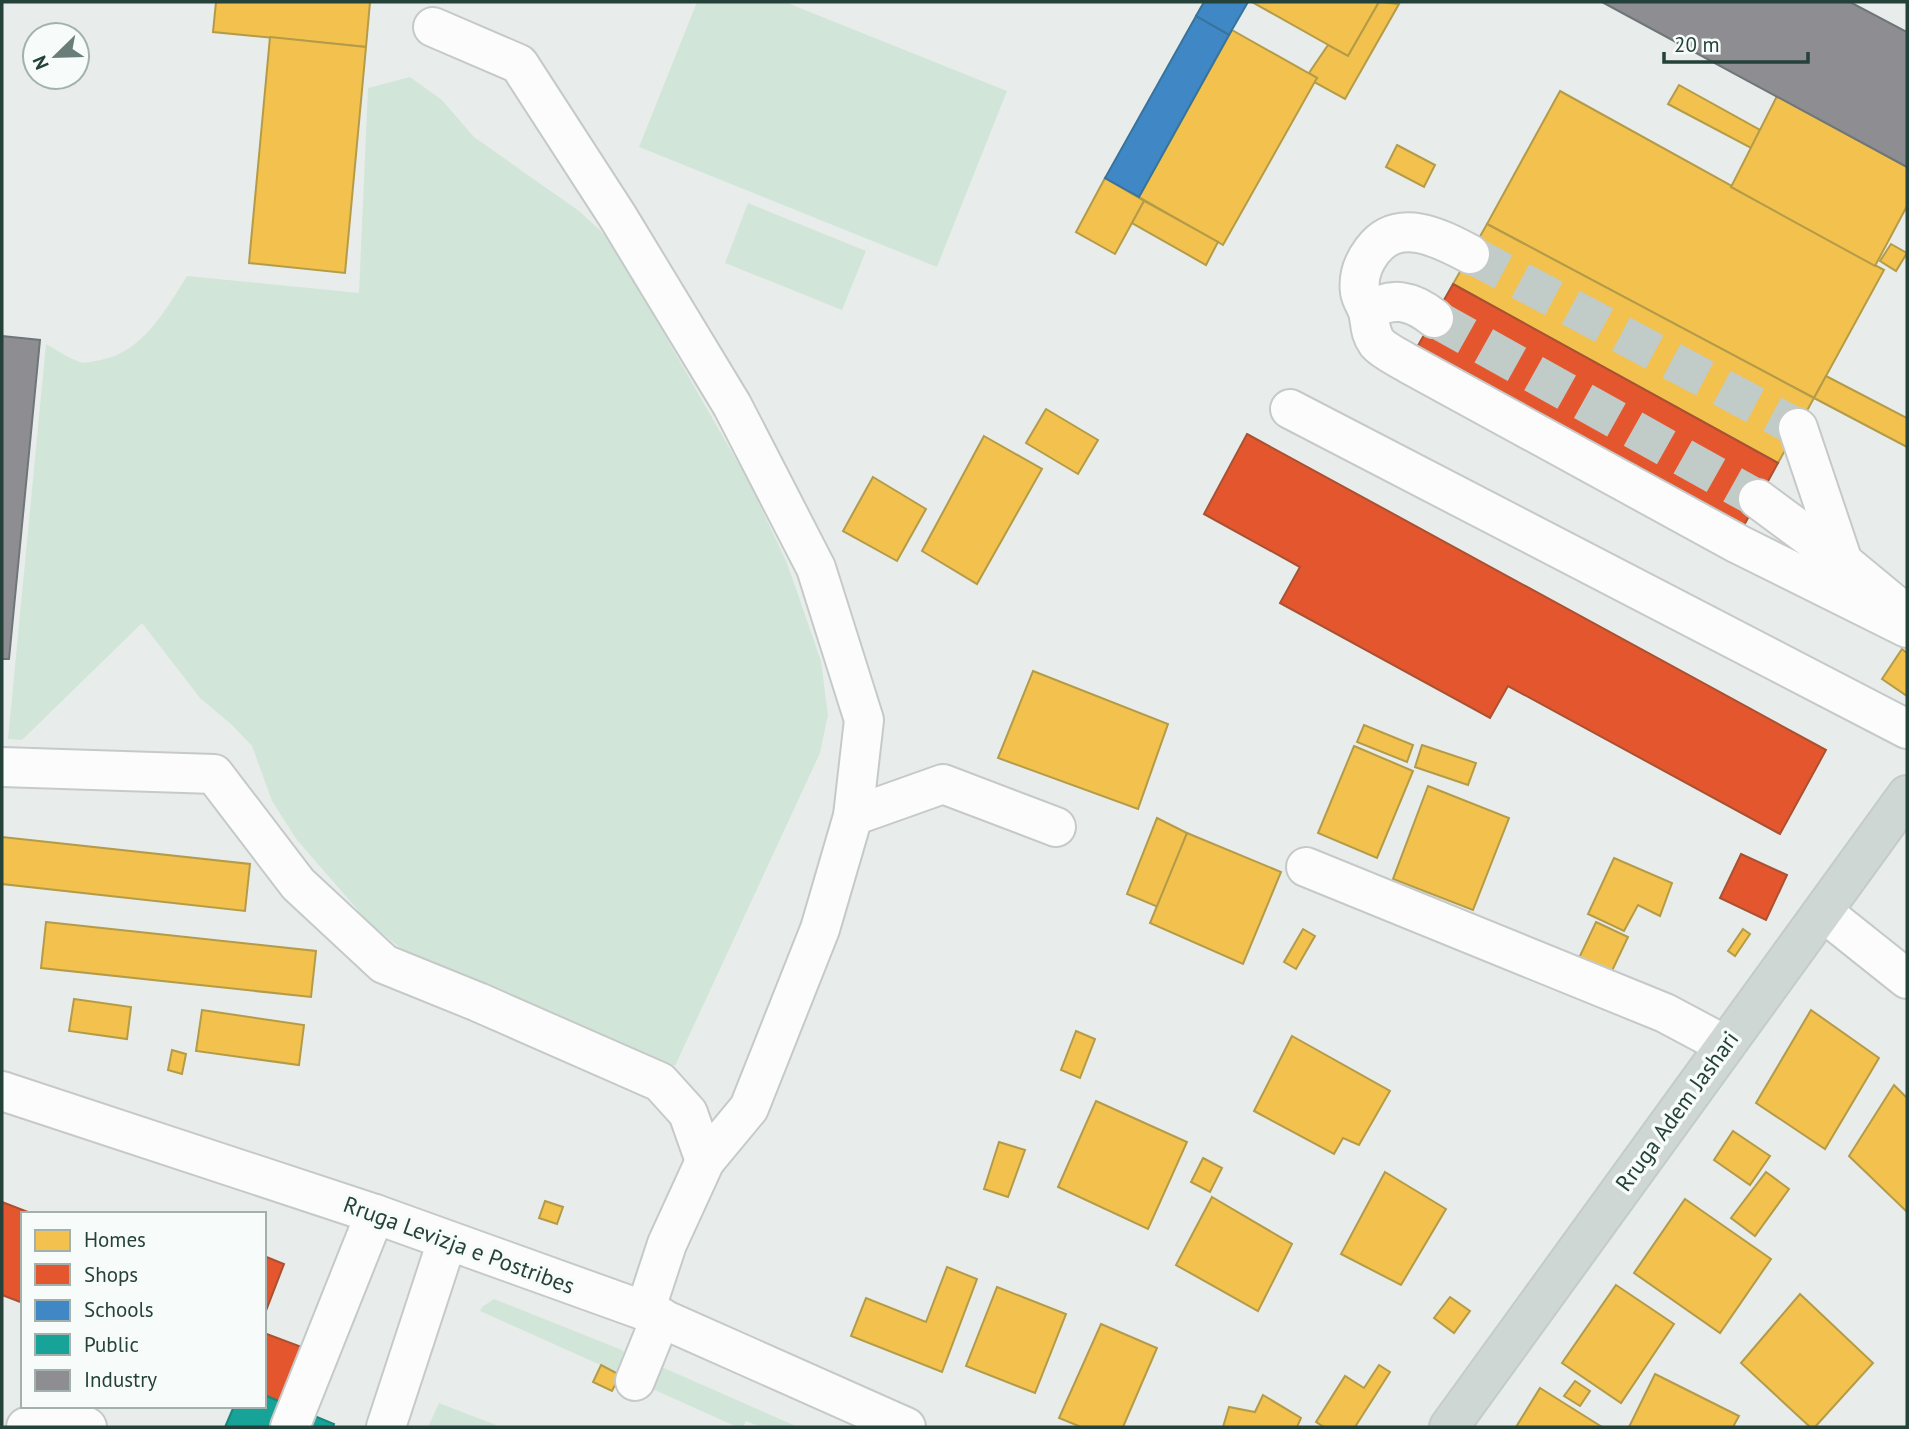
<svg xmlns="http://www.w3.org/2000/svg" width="1909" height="1429" font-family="'PT Sans',sans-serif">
<rect width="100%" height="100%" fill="#e8edeb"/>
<g fill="#d1e6d8">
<polygon points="697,2 785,2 1007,91 937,267 639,147"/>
<path d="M410,77L442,100L474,137L579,211L600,230L616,250L749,482L787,563L821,661L828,715L820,753L675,1066L413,958L369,923L297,840L272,801L252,746L232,725L200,698L142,623L22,740L8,739L46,344C57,350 68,358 80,362C86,364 94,361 101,360C143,352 166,309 187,276L359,293L368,88Z"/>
<polygon points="748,203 866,251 842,310 725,263"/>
<polygon points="494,1299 622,1350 624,1352 616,1372 480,1311 482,1307"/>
<polygon points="660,1368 664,1368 798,1427 761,1427 746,1421 743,1427 737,1427 648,1387"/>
<polygon points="439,1403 496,1425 499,1427 428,1427"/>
</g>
<g fill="#f2c14e" stroke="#b49b48" stroke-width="2">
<polygon points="216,2 370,2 366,47 213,32"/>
<polygon points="1252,2 1379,2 1348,56"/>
<polygon points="1379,2 1399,4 1345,99 1314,82 1317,78 1309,73 1328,45 1348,56"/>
<polygon points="1232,30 1317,78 1223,245 1139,197"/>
<polygon points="270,37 366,47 345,273 249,263"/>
<polygon points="1679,85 1760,130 1751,148 1668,104"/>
<polygon points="1560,91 1884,270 1814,398 1487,224"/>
<polygon points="1777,96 1907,167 1907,206 1875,266 1731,187"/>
<polygon points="1397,145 1435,165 1424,187 1386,167"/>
<polygon points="1105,178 1144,201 1115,254 1076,232"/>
<polygon points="1144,201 1218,242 1206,265 1132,223"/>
<polygon points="1487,224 1814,398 1778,463 1453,284"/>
<polygon points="1891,244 1907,253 1896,271 1880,261"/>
<polygon points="1826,376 1907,418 1907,447 1814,398"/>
<polygon points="1046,409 1098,440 1078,474 1026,443"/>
<polygon points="984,436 1042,469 977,584 922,551"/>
<polygon points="873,477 926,509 897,561 843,531"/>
<polygon points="1902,649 1907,653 1907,696 1882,679"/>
<polygon points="1033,671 1168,724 1138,809 998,758"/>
<polygon points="1364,725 1413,745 1407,762 1357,742"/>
<polygon points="1422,745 1476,763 1468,785 1415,767"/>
<polygon points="1354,746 1413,771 1377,858 1318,833"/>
<polygon points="1428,786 1509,818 1473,910 1393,879"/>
<polygon points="1157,818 1187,833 1158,907 1127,894"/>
<polygon points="1187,833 1281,872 1243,964 1150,923"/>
<polygon points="2,837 250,864 245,911 2,884"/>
<polygon points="1614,858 1672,883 1660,916 1638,905 1624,931 1588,914"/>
<polygon points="46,922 316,951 311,997 41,968"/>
<polygon points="1596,922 1628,937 1611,973 1579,958"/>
<polygon points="1303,929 1315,936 1296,969 1284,962"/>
<polygon points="1743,929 1750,934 1735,956 1728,951"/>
<polygon points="74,999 131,1007 127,1039 69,1031"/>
<polygon points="202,1010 304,1025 299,1065 196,1051"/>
<polygon points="1811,1010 1879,1058 1825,1149 1756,1103"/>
<polygon points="1076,1031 1095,1039 1080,1078 1061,1070"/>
<polygon points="1292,1036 1390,1091 1359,1145 1343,1138 1334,1154 1254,1111"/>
<polygon points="172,1050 186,1054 182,1074 168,1070"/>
<polygon points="1894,1085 1907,1098 1907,1212 1849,1156"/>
<polygon points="1096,1101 1187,1142 1148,1229 1058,1187"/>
<polygon points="1733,1131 1770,1156 1750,1185 1714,1160"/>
<polygon points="999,1142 1025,1150 1008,1197 984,1189"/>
<polygon points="1203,1158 1222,1168 1210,1192 1191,1182"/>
<polygon points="1385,1172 1446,1209 1401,1285 1341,1254"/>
<polygon points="1766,1172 1789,1189 1755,1236 1731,1218"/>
<polygon points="1212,1197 1292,1244 1258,1311 1176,1265"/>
<polygon points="1685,1199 1771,1259 1720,1333 1634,1273"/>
<polygon points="545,1201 563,1207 557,1224 539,1218"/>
<polygon points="947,1267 977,1279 942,1372 851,1336 866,1298 926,1322"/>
<polygon points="1616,1285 1674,1324 1621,1403 1562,1363"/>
<polygon points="997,1287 1066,1314 1035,1393 966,1366"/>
<polygon points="1800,1294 1873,1363 1815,1427 1810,1427 1741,1363"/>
<polygon points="1450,1297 1470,1311 1454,1333 1434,1318"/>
<polygon points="1101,1324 1157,1348 1123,1427 1081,1427 1059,1418"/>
<polygon points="601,1365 620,1375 612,1391 593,1382"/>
<polygon points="1379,1365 1390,1372 1355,1427 1324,1427 1316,1422 1345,1376 1364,1388"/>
<polygon points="1655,1374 1739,1416 1733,1427 1629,1427"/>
<polygon points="1575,1381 1590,1391 1580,1406 1564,1396"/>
<polygon points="1540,1388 1602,1427 1516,1427"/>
<polygon points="1263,1395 1301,1418 1297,1427 1223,1427 1229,1407 1255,1412"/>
</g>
<g fill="#e4572e" stroke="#aa5132" stroke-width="2">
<polygon points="1453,284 1778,463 1742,529 1416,349"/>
<polygon points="1247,434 1826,750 1780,834 1508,686 1490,718 1280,603 1300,567 1204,514"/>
<polygon points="1741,854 1787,875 1766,920 1720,898"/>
<polygon points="2,1202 33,1214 23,1214 23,1303 2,1295"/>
<polygon points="264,1256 284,1264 264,1316"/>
<polygon points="264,1333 307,1349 286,1404 264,1395"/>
</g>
<g fill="#3f88c5" stroke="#37739b" stroke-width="2">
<polygon points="1204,2 1248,2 1229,35 1196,16"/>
<polygon points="1196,16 1229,35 1139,197 1105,178"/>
</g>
<polygon fill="#17a398" stroke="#1b867c" stroke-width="2" points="264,1395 334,1424 333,1427 225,1427 234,1406 264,1406"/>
<g fill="#8d8d92" stroke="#6e7678" stroke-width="2">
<polygon points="1602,2 1850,2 1907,32 1907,167"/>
<polygon points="2,336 40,340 9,659 2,659"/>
</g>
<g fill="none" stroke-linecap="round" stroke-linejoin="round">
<g stroke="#c1cbc8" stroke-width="38" stroke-dasharray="38 19" stroke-linecap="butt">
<polyline points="1470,254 1798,428"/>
<polyline points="1434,318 1758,499"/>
</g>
<defs>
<g id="minor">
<polyline points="433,27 519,64 618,217 732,405 816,568 864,720 853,816"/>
<path d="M1470,254C1440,238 1398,216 1372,251C1363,263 1358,277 1360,292C1361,299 1366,305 1368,312C1371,323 1369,332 1377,343C1384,351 1399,358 1409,364L1738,544L1907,628"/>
<path d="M1369,312C1391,295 1413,301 1434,318"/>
<polyline points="1290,409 1907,729"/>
<polyline points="1798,428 1843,562"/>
<polyline points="1758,499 1843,562 1895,605"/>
<polyline points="2,767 214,774 298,884 384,964 478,1002 660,1082 688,1113 705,1161"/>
<polyline points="1306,867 1665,1013 1725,1045"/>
<polyline points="1823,912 1907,979"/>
<polyline points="2,1091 375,1214 645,1311 906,1427"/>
<polyline points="645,1311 667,1244 705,1161 749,1108 820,929 853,816 943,784 1056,827"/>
<polyline points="635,1381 661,1317"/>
<polyline points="26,1427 64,1416 87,1427"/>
<polyline points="290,1427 375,1214"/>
<polyline points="386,1427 447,1241"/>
</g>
<polyline id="major" points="1449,1427 1907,795"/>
</defs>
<use href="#minor" stroke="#c5cac8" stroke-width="42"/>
<use href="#major" stroke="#c3ccc9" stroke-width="42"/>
<use href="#minor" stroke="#fcfcfc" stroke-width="38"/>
<use href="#major" stroke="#cfd7d5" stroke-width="38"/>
</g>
<g text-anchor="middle" stroke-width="7" stroke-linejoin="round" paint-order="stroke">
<g font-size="23" fill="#24423a" stroke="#f7fbf9">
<text transform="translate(1677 1111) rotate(-54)" y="8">Rruga Adem Jashari</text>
<text transform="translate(459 1245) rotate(20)" y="8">Rruga Levizja e Postribes</text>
</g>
</g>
<rect width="1909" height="1429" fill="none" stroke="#24423a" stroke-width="7"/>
<rect x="21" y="1212" width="245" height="196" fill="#f7fbf9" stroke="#a3b1ad" stroke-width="2"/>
<rect x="35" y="1230" width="35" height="21" fill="#f2c14e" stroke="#a3b1ad" stroke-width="2"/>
<text x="84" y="1247" font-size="21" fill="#24423a">Homes</text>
<rect x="35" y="1264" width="35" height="21" fill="#e4572e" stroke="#a3b1ad" stroke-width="2"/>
<text x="84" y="1282" font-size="21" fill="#24423a">Shops</text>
<rect x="35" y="1300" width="35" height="21" fill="#3f88c5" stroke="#a3b1ad" stroke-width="2"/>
<text x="84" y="1317" font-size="21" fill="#24423a">Schools</text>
<rect x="35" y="1334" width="35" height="21" fill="#17a398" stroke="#a3b1ad" stroke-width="2"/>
<text x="84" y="1352" font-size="21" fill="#24423a">Public</text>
<rect x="35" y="1370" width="35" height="21" fill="#8d8d92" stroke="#a3b1ad" stroke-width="2"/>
<text x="84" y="1387" font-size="21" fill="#24423a">Industry</text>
<g transform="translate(56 56) rotate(247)"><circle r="33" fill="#f7fbf9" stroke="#a3b1ad" stroke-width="2"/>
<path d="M0-5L12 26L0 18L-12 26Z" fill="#697e78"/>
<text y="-10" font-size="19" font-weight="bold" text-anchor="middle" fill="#24423a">N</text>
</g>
<path d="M1664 52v10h144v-10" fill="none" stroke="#24423a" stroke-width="3.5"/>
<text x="1674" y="52" font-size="21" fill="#24423a" stroke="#f7fbf9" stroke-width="5" paint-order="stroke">20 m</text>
</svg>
